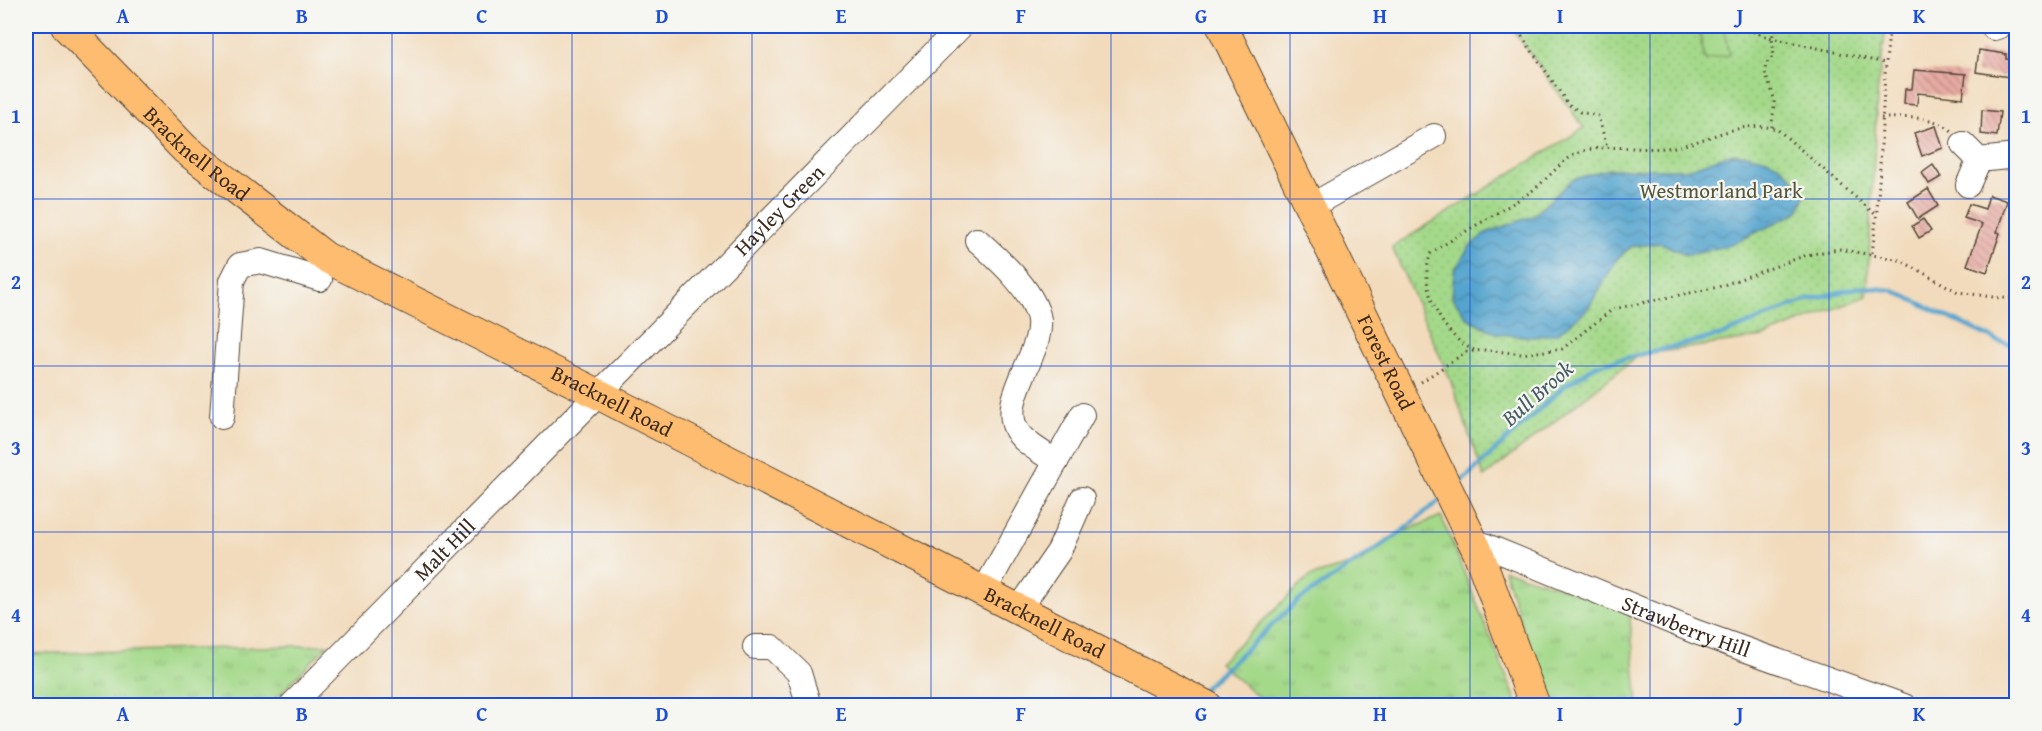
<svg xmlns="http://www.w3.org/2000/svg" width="2042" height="731" font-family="'Gentium Book Plus',serif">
<defs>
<pattern id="grass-tufts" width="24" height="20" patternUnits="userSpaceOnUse" patternTransform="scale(1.5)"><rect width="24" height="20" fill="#a4d98a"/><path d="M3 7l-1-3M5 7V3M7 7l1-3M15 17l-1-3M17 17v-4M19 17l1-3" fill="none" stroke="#8eba77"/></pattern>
<pattern id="park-dots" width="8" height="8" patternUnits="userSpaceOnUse" patternTransform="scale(1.5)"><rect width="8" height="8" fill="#a4d98a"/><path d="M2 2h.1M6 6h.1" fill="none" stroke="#8eba77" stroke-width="1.8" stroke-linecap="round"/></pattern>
<pattern id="water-waves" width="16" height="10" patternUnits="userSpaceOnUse" patternTransform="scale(1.5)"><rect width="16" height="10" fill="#54a4ce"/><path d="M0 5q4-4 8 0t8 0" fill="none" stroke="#4786a7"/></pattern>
<pattern id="building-back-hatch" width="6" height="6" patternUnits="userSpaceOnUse" patternTransform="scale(1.5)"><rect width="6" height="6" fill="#e7aaa2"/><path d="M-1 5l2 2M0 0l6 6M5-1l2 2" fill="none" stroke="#bc8b83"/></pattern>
</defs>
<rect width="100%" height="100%" fill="#f6f6f2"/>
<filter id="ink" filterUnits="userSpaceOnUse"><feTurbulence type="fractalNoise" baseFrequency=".0167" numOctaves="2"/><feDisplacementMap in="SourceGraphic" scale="12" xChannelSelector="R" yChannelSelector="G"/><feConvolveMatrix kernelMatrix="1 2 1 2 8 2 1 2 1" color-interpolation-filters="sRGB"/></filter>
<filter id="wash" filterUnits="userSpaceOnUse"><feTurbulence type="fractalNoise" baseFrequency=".008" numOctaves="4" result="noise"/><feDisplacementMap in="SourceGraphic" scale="24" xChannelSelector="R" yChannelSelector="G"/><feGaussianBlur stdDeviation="1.35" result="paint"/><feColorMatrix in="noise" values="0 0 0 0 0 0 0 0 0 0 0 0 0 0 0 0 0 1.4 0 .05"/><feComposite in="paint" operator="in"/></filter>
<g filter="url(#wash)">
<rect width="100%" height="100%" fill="#f2dbbc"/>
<g fill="url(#grass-tufts)" stroke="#708254" stroke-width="1.5">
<polygon points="2016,368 2016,441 2010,369"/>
<polygon points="1441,516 1518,705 1268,705 1219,663 1309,577 1362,561 1399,534"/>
<polygon points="1504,570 1629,608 1638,705 1547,705"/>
<polygon points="328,645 269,705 26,705 26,654"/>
</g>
<polygon fill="url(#park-dots)" stroke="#708254" stroke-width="1.5" points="1510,26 1886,26 1877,95 1867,296 1763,337 1639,355 1484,477 1450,379 1392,247 1584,128"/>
<polygon fill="#a4d98a" stroke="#708254" stroke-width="1.5" points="1698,26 1723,26 1729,55 1705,60"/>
<path fill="url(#water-waves)" stroke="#486776" stroke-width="1.5" d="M1733,153C1774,157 1781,162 1806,195L1798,212L1731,245L1687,255L1661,243L1631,247L1617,259L1588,309L1558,333L1534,337L1498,334L1467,318L1452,297L1454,271L1469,247L1486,233L1533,216L1572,180L1608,169H1687Z"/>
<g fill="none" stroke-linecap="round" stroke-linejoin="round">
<g stroke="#54a4ce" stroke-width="4.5">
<polyline points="1457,486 1563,387 1597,365 1722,335 1807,300 1861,287 1892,290 1998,341 2016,346"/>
<polyline points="1200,692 1298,601 1400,533 1441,499"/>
</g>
</g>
<g id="blocks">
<g fill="url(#building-back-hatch)">
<polygon points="1979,50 2006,54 2006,59 2016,60 2016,78 1976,72"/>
<polygon points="1914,70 1966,74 1963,98 1918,93 1917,105 1904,104 1905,89 1912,89"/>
<polygon points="1982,110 2000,112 1997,136 1981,134"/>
<polygon points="1936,126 1943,148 1922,156 1914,133"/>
<polygon points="1933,165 1941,177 1929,184 1922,173"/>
<polygon points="1928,189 1938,206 1918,219 1908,202"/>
<polygon points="1989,195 2007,201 1997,232 2000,233 1987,272 1967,265 1982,224 1964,218 1969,204 1985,209"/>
<polygon points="1923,219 1931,231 1919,238 1912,226"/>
</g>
</g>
</g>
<g filter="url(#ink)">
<use href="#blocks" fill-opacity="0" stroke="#564536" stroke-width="1.5"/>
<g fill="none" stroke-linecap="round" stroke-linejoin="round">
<defs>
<g id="minor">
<polyline points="1994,28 2000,26"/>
<polyline points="1963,144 1979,160 1968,185"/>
<polyline points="1979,160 2016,156"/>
<polyline points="1311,206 1434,136"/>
<path d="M977,240C998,259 1030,287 1038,315C1048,349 994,402 1019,434C1027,445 1045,454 1056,462"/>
<polyline points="222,417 232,281 240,265 261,261 320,279"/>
<path id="s1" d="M1472,540L1696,632L1904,706"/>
<polyline points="984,591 1082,415"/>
<polyline points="1019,609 1059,551 1082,499"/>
<polyline points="755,647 772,647 799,673 809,706"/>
<path id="s2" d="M291,706L961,26"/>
</g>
<g id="major">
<path id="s3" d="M66,26L185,149L325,257L598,394L1207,706"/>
<path id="s4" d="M1222,26L1478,552L1535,706"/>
</g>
</defs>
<use href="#minor" stroke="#564536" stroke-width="26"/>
<use href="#major" stroke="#564536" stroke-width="32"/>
<g stroke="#564536" stroke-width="3" stroke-dasharray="1.5 4.5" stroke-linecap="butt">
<polyline points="1515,26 1568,104 1580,112 1598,116 1607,147"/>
<polyline points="1736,26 1772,38 1885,63"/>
<path d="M1881,118C1906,118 1932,114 1952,131"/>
<path d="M1772,127C1772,118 1775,107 1774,99C1771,82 1756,68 1774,56L1772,38L1775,26"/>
<path d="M1872,253C1883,178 1880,101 1890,26"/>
<path d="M1474,350C1448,340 1425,300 1427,272C1427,265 1429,259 1431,253C1463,232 1497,214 1529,193C1547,181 1563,157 1583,151C1616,142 1651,154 1684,145C1716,137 1744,120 1777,129L1877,216"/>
<polyline points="1421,382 1466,352 1485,350 1522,354 1562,349 1613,309 1718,287 1807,255 1839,249 1900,260 1958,292 2000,298 2016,298"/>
</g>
<use href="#minor" stroke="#fff" stroke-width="24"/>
<use href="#major" stroke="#fdbc70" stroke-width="30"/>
</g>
</g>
<path fill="none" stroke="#1d4ed8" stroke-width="1.5" stroke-opacity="0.55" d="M213,26V706M392,26V706M572,26V706M752,26V706M931,26V706M1111,26V706M1290,26V706M1470,26V706M1650,26V706M1829,26V706M26,199H2016M26,366H2016M26,532H2016"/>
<g text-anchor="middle" stroke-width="4.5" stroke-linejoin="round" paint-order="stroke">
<g font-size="21" fill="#3b2a1e" stroke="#f6f6f2">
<text dy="7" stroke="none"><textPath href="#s3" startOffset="183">Bracknell Road</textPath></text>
<text dy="7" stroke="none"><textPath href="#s2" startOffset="696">Hayley Green</textPath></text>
<text dy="7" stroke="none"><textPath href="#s4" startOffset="374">Forest Road</textPath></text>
<text dy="7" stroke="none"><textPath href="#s3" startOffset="669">Bracknell Road</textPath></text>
<text dy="7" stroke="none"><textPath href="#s2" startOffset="219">Malt Hill</textPath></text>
<text dy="7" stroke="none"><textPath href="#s3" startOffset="1155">Bracknell Road</textPath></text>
<text dy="7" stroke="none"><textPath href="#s1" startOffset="231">Strawberry Hill</textPath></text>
</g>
<g font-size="21" fill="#555639" stroke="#f6f6f2">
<text x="1721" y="198">Westmorland Park</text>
</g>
<g font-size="22" font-style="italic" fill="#455b64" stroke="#f6f6f2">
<text transform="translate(1537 393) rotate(-41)" y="8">Bull Brook</text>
</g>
</g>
<rect width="2042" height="731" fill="none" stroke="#f6f6f2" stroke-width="66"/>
<rect x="33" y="33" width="1976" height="665" fill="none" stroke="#1d4ed8" stroke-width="2"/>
<g font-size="20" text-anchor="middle" font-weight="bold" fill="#1d4ed8">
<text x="123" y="23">A</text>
<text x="302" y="23">B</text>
<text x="482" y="23">C</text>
<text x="662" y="23">D</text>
<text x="841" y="23">E</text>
<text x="1021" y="23">F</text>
<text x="1201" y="23">G</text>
<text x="1380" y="23">H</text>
<text x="1560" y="23">I</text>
<text x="1740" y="23">J</text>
<text x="1919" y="23">K</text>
<text x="16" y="123">1</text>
<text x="2026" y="123">1</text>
<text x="16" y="289">2</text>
<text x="2026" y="289">2</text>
<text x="16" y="455">3</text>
<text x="2026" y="455">3</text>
<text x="16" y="622">4</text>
<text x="2026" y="622">4</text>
<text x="123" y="721">A</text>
<text x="302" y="721">B</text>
<text x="482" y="721">C</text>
<text x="662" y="721">D</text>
<text x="841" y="721">E</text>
<text x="1021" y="721">F</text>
<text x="1201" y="721">G</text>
<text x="1380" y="721">H</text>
<text x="1560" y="721">I</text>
<text x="1740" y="721">J</text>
<text x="1919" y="721">K</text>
</g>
</svg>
